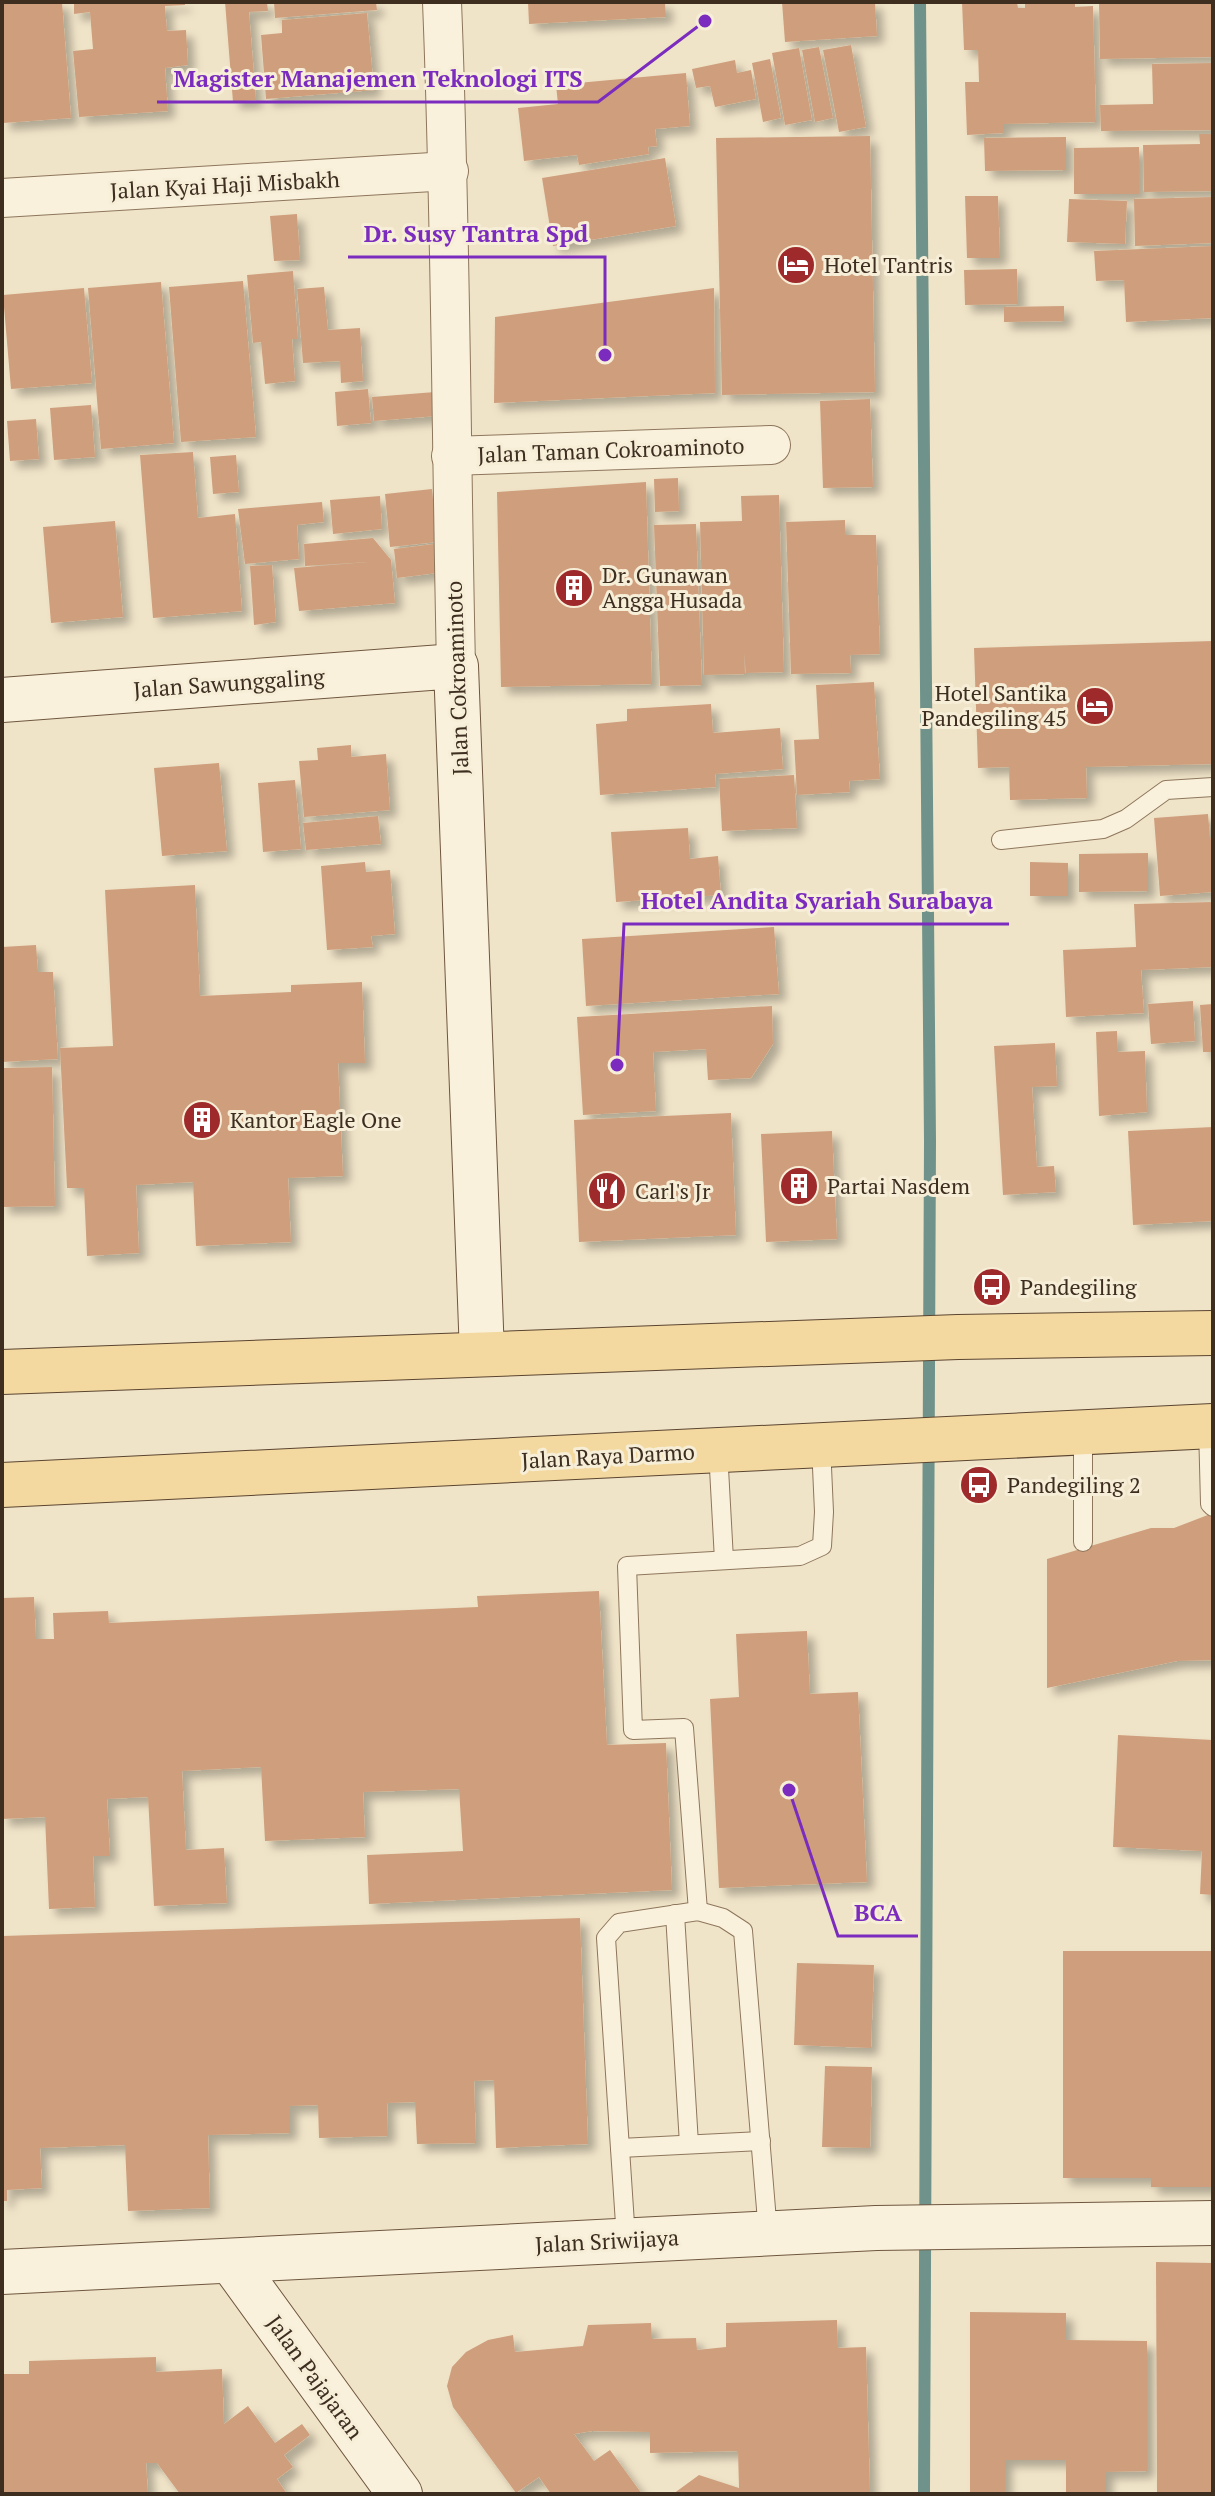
<svg xmlns="http://www.w3.org/2000/svg" width="1215" height="2496" font-family="'PT Serif',serif">
<defs>
<filter id="shadow"><feDropShadow dx="7" dy="7" stdDeviation="4" flood-color="#0004"/></filter>
</defs>
<rect width="100%" height="100%" fill="#f0e4c8"/>
<g fill="none" stroke-linecap="round" stroke-linejoin="round">
<polyline stroke="#6f938a" stroke-width="12" points="920,2 930,1141 924,2494"/>
</g>
<g fill="#cf9f7d" filter="url(#shadow)">
<polygon points="2,2 62,2 71,118 3,123"/>
<polygon points="74,2 185,2 185,5 165,6 167,31 186,30 188,65 165,68 168,111 79,117 73,51 93,49 90,12 74,14"/>
<polygon points="225,2 267,2 268,11 249,12 256,100 233,102"/>
<polygon points="274,2 376,2 377,10 275,18"/>
<polygon points="528,2 665,2 666,17 529,24"/>
<polygon points="782,2 875,2 877,36 785,42"/>
<polygon points="962,2 1017,2 1018,8 1025,8 1025,2 1075,2 1075,7 1093,6 1096,122 1003,124 1003,133 967,135 965,82 979,82 978,50 964,50"/>
<polygon points="1099,2 1213,2 1213,57 1100,59"/>
<polygon points="367,13 374,90 266,99 261,35 282,33 282,20"/>
<polygon points="851,45 866,127 839,132 823,50"/>
<polygon points="819,47 833,118 815,122 802,50"/>
<polygon points="799,48 812,120 785,125 772,53"/>
<polygon points="770,59 781,118 763,122 752,63"/>
<polygon points="735,60 737,73 751,70 756,99 715,107 710,86 696,88 692,69"/>
<polygon points="1213,63 1213,130 1101,131 1100,105 1153,104 1152,64"/>
<polygon points="686,73 690,126 655,129 657,146 648,147 649,154 579,165 577,155 524,161 518,108 558,104 556,85"/>
<polygon points="1199,134 1213,134 1213,191 1144,192 1143,145 1200,144"/>
<polygon points="870,136 875,392 722,395 716,138"/>
<polygon points="1066,137 1066,170 985,171 984,138"/>
<polygon points="1139,147 1139,194 1074,194 1074,148"/>
<polygon points="665,158 676,226 553,246 542,178"/>
<polygon points="965,196 998,196 1000,258 967,258"/>
<polygon points="1213,197 1213,243 1135,246 1134,199"/>
<polygon points="1069,199 1127,201 1125,244 1067,242"/>
<polygon points="297,214 300,260 274,261 270,216"/>
<polygon points="1213,246 1213,318 1126,322 1124,280 1096,281 1094,251"/>
<polygon points="1017,269 1018,304 965,305 964,270"/>
<polygon points="293,271 298,339 292,339 295,381 265,384 261,342 253,343 247,275"/>
<polygon points="243,281 256,437 181,442 169,287"/>
<polygon points="161,282 174,443 101,449 88,288"/>
<polygon points="324,287 328,330 360,328 363,381 341,383 340,361 303,363 297,289"/>
<polygon points="84,288 92,383 11,389 3,295"/>
<polygon points="714,288 715,393 494,403 495,317"/>
<polygon points="1064,306 1064,321 1004,322 1004,307"/>
<polygon points="368,389 371,423 337,426 335,392"/>
<polygon points="435,392 437,416 374,421 372,397"/>
<polygon points="870,399 873,487 823,488 820,401"/>
<polygon points="91,405 95,457 54,460 50,408"/>
<polygon points="36,419 39,459 10,461 7,421"/>
<polygon points="193,452 198,518 235,514 242,611 153,618 140,455"/>
<polygon points="236,455 239,492 213,494 210,457"/>
<polygon points="678,478 679,511 655,512 654,479"/>
<polygon points="646,482 652,684 501,687 497,492"/>
<polygon points="432,489 437,542 390,547 385,494"/>
<polygon points="779,495 784,672 746,673 744,653 745,674 704,675 700,522 742,521 741,496"/>
<polygon points="380,496 382,529 333,534 330,500"/>
<polygon points="322,502 324,522 297,525 299,559 245,564 238,509"/>
<polygon points="845,520 845,535 876,535 880,654 850,655 851,673 791,674 786,522"/>
<polygon points="115,521 123,617 51,623 43,527"/>
<polygon points="696,524 702,685 660,686 654,525"/>
<polygon points="373,538 391,560 395,603 299,611 294,568 368,562 305,566 304,544"/>
<polygon points="434,544 437,573 397,578 394,549"/>
<polygon points="272,565 276,622 254,625 250,566"/>
<polygon points="1213,641 1213,764 1086,767 1087,798 1010,800 1009,767 978,768 974,648"/>
<polygon points="874,682 880,779 849,781 850,792 797,795 794,740 819,739 816,685"/>
<polygon points="711,704 713,733 780,728 783,769 715,774 716,787 600,795 596,724 627,721 627,709"/>
<polygon points="351,745 351,757 386,754 390,810 304,817 299,761 318,760 317,748"/>
<polygon points="219,763 227,851 162,856 154,768"/>
<polygon points="794,775 797,828 722,831 719,779"/>
<polygon points="295,780 301,849 263,852 258,783"/>
<polygon points="1208,814 1210,838 1213,838 1213,892 1160,896 1154,818"/>
<polygon points="378,816 381,844 306,850 303,823"/>
<polygon points="688,828 690,859 718,856 721,895 616,902 611,832"/>
<polygon points="1148,853 1148,891 1079,892 1079,854"/>
<polygon points="365,862 366,872 390,870 395,934 371,936 373,947 327,950 321,866"/>
<polygon points="1030,862 1068,863 1068,896 1030,896"/>
<polygon points="195,885 200,996 291,992 291,985 362,982 365,1063 338,1063 343,1176 288,1178 291,1242 196,1246 193,1182 136,1185 139,1253 87,1256 84,1188 67,1188 60,1048 113,1046 105,890"/>
<polygon points="1213,902 1213,967 1141,970 1144,1013 1066,1017 1063,950 1136,947 1134,904"/>
<polygon points="774,927 779,994 586,1006 582,939"/>
<polygon points="36,945 38,972 53,972 58,1059 2,1062 2,947"/>
<polygon points="1193,1001 1195,1041 1151,1044 1148,1004"/>
<polygon points="1213,1004 1213,1052 1203,1052 1200,1005"/>
<polygon points="772,1006 773,1044 751,1078 708,1080 706,1049 653,1052 656,1111 583,1115 577,1017"/>
<polygon points="1117,1031 1118,1052 1145,1051 1147,1112 1099,1116 1096,1032"/>
<polygon points="1055,1043 1057,1086 1032,1087 1037,1167 1054,1166 1056,1192 1003,1195 994,1046"/>
<polygon points="52,1067 55,1206 2,1207 2,1068"/>
<polygon points="731,1113 736,1235 579,1242 574,1120"/>
<polygon points="1213,1127 1213,1221 1133,1225 1128,1131"/>
<polygon points="832,1131 837,1239 766,1242 761,1134"/>
<polygon points="1213,1513 1213,1660 1177,1661 1047,1688 1047,1559 1151,1528 1174,1528"/>
<polygon points="599,1591 607,1745 666,1743 672,1890 369,1904 367,1855 463,1851 459,1789 363,1792 365,1837 265,1841 261,1767 182,1771 186,1850 224,1848 227,1903 154,1906 148,1797 107,1799 110,1856 93,1856 95,1907 49,1909 45,1817 2,1819 2,1598 34,1597 36,1639 54,1639 53,1613 108,1611 109,1623 478,1607 477,1596"/>
<polygon points="807,1631 810,1694 858,1692 867,1882 719,1888 710,1699 739,1697 736,1634"/>
<polygon points="1118,1735 1213,1740 1213,1895 1200,1894 1202,1851 1113,1847"/>
<polygon points="580,1918 588,2144 496,2148 494,2080 474,2081 476,2143 417,2144 415,2102 387,2103 388,2136 319,2138 318,2105 290,2106 290,2133 208,2135 210,2208 128,2211 125,2145 40,2148 42,2188 7,2190 7,2201 2,2201 2,1936"/>
<polygon points="1063,1951 1213,1951 1213,2187 1151,2187 1151,2178 1063,2178"/>
<polygon points="797,1963 874,1965 871,2048 794,2045"/>
<polygon points="825,2066 872,2067 870,2148 822,2147"/>
<polygon points="1156,2262 1213,2263 1213,2494 1157,2494"/>
<polygon points="970,2312 1066,2313 1066,2340 1147,2341 1147,2471 1106,2472 1106,2494 1066,2494 1066,2460 1005,2460 1005,2494 970,2494"/>
<polygon points="837,2320 838,2348 866,2347 870,2494 673,2494 699,2475 739,2488 738,2451 650,2453 650,2432 592,2431 574,2434 594,2461 610,2450 642,2494 551,2494 539,2477 516,2493 453,2407 447,2386 452,2367 466,2352 488,2340 513,2335 515,2352 583,2346 588,2325 651,2323 652,2339 696,2338 697,2350 726,2347 726,2323"/>
<polygon points="156,2357 156,2372 222,2369 224,2424 248,2406 275,2443 302,2424 310,2435 284,2455 293,2467 277,2479 287,2494 180,2494 157,2463 146,2463 148,2494 2,2494 2,2374 29,2374 29,2361"/>
</g>
<g fill="none" stroke-linecap="round" stroke-linejoin="round">
<defs>
<g id="lane">
<polyline points="1001,840 1103,829 1126,819 1166,790 1213,787"/>
<polyline points="1208,1426 1210,1504 1213,1507"/>
<polyline points="718,1450 724,1560"/>
<polyline points="1083,1542 1083,1432"/>
<polyline points="698,1911 684,1728 633,1730 627,1566 800,1556 822,1546 824,1512 821,1445"/>
<polyline points="675,1914 689,2144"/>
<polyline points="620,2148 761,2141"/>
<polyline points="626,2239 606,1938 619,1923 698,1911 723,1918 743,1931 768,2233"/>
</g>
<g id="street">
<path d="M442,2C451,223 451,444 456,666"/>
<polyline points="2,198 449,171"/>
<polyline points="451,456 771,445"/>
</g>
<g id="secondary">
<polyline points="2,700 456,666 482,1354"/>
<polyline points="231,2261 400,2494"/>
<polyline points="2,2272 876,2228 1213,2223"/>
</g>
<g id="primary">
<polyline points="2,1372 958,1337 1213,1333"/>
<polyline points="2,1485 1213,1426"/>
</g>
</defs>
<use href="#lane" stroke="#8d765c" stroke-width="20"/>
<use href="#street" stroke="#8d765c" stroke-width="40"/>
<use href="#secondary" stroke="#6f573f" stroke-width="46"/>
<use href="#primary" stroke="#5b4430" stroke-width="46"/>
<use href="#lane" stroke="#faf1dc" stroke-width="18"/>
<use href="#street" stroke="#faf1dc" stroke-width="38"/>
<use href="#secondary" stroke="#faf1dc" stroke-width="44"/>
<use href="#primary" stroke="#f3d9a0" stroke-width="44"/>
</g>
<defs>
<symbol id="hotel-disc" viewBox="-11 -11 22 22"><circle r="9.5" fill="#9e2a2b" stroke="#f7eed8"/><path d="M-6-4.5h1.5V1H6V5H4.5V3h-9V5H-6ZM-4 0a1.8 1.8 0 1 1 3.6 0ZM.5 0V-2.5h3Q6-2.5 6 0Z" fill="#fff"/></symbol>
<symbol id="building-disc" viewBox="-11 -11 22 22"><circle r="9.5" fill="#9e2a2b" stroke="#f7eed8"/><path d="M-4-6H4V6H1V3H-1V6H-4ZM-2.5-4.3h1.7v1.8h-1.7ZM.8-4.3h1.7v1.8H.8ZM-2.5-1h1.7V.8h-1.7ZM.8-1h1.7V.8H.8Z" fill="#fff"/></symbol>
<symbol id="restaurant-disc" viewBox="-11 -11 22 22"><circle r="9.5" fill="#9e2a2b" stroke="#f7eed8"/><path d="M-5-6h1v4h1v-4h1v4h1v-4h1v5L-1.5 .5V6h-2V.5L-5-1ZM5-6V6H3V1.5H1.5Q1.5-4 5-6Z" fill="#fff"/></symbol>
<symbol id="bus-disc" viewBox="-11 -11 22 22"><circle r="9.5" fill="#9e2a2b" stroke="#f7eed8"/><path d="M-5-6H5V4H4V6H2V4H-2V6H-4V4H-5ZM-3.5-4V0h7V-4ZM-3.5 1.2v1.5H-2V1.2ZM2 1.2v1.5H3.5V1.2Z" fill="#fff"/></symbol>
</defs>
<g fill-rule="evenodd">
<use href="#hotel-disc" x="774" y="243" width="44" height="44"/>
<use href="#building-disc" x="552" y="566" width="44" height="44"/>
<use href="#hotel-disc" x="1073" y="684" width="44" height="44"/>
<use href="#building-disc" x="180" y="1098" width="44" height="44"/>
<use href="#building-disc" x="777" y="1164" width="44" height="44"/>
<use href="#restaurant-disc" x="585" y="1169" width="44" height="44"/>
<use href="#bus-disc" x="970" y="1265" width="44" height="44"/>
<use href="#bus-disc" x="957" y="1463" width="44" height="44"/>
</g>
<g text-anchor="middle" stroke-width="6" stroke-linejoin="round" paint-order="stroke">
<g font-size="22" fill="#3d2e20" stroke="#f7eed8">
<text transform="translate(225 185) rotate(-3)" y="8">Jalan Kyai Haji Misbakh</text>
<text transform="translate(611 450) rotate(-2)" y="8">Jalan Taman Cokroaminoto</text>
<text transform="translate(457 678) rotate(-92)" y="8">Jalan Cokroaminoto</text>
<text transform="translate(229 683) rotate(-4)" y="8">Jalan Sawunggaling</text>
<text transform="translate(608 1456) rotate(-3)" y="8">Jalan Raya Darmo</text>
<text transform="translate(607 2241) rotate(-3)" y="8">Jalan Sriwijaya</text>
<text transform="translate(315 2377) rotate(54)" y="8">Jalan Pajajaran</text>
</g>
<g font-size="22" fill="#3d2e20" stroke="#f7eed8" text-anchor="start">
<text x="824" y="273">Hotel Tantris</text>
<text x="602" y="583">Dr. Gunawan<tspan x="602" dy="25">Angga Husada</tspan></text>
<text x="1067" y="701" text-anchor="end">Hotel Santika<tspan x="1067" dy="25">Pandegiling 45</tspan></text>
<text x="230" y="1128">Kantor Eagle One</text>
<text x="827" y="1194">Partai Nasdem</text>
<text x="635" y="1199">Carl's Jr</text>
<text x="1020" y="1295">Pandegiling</text>
<text x="1007" y="1493">Pandegiling 2</text>
</g>
</g>
<path fill="none" stroke="#7b2cbf" stroke-width="3" d="M705 21L598 102H157M605 355L605 257H348M617 1065L624 924H1009M789 1790L838 1936H918"/>
<g fill="#7b2cbf" stroke="#f7eed8" stroke-width="3">
<circle cx="705" cy="21" r="8"/>
<circle cx="605" cy="355" r="8"/>
<circle cx="617" cy="1065" r="8"/>
<circle cx="789" cy="1790" r="8"/>
</g>
<g font-size="24" text-anchor="middle" font-weight="bold" fill="#7b2cbf" stroke="#f7eed8" stroke-width="6" stroke-linejoin="round" paint-order="stroke">
<text x="378" y="87">Magister Manajemen Teknologi ITS</text>
<text x="476" y="242">Dr. Susy Tantra Spd</text>
<text x="817" y="909">Hotel Andita Syariah Surabaya</text>
<text x="878" y="1921">BCA</text>
</g>
<rect width="1215" height="2496" fill="none" stroke="#3d2e20" stroke-width="8"/>
</svg>
